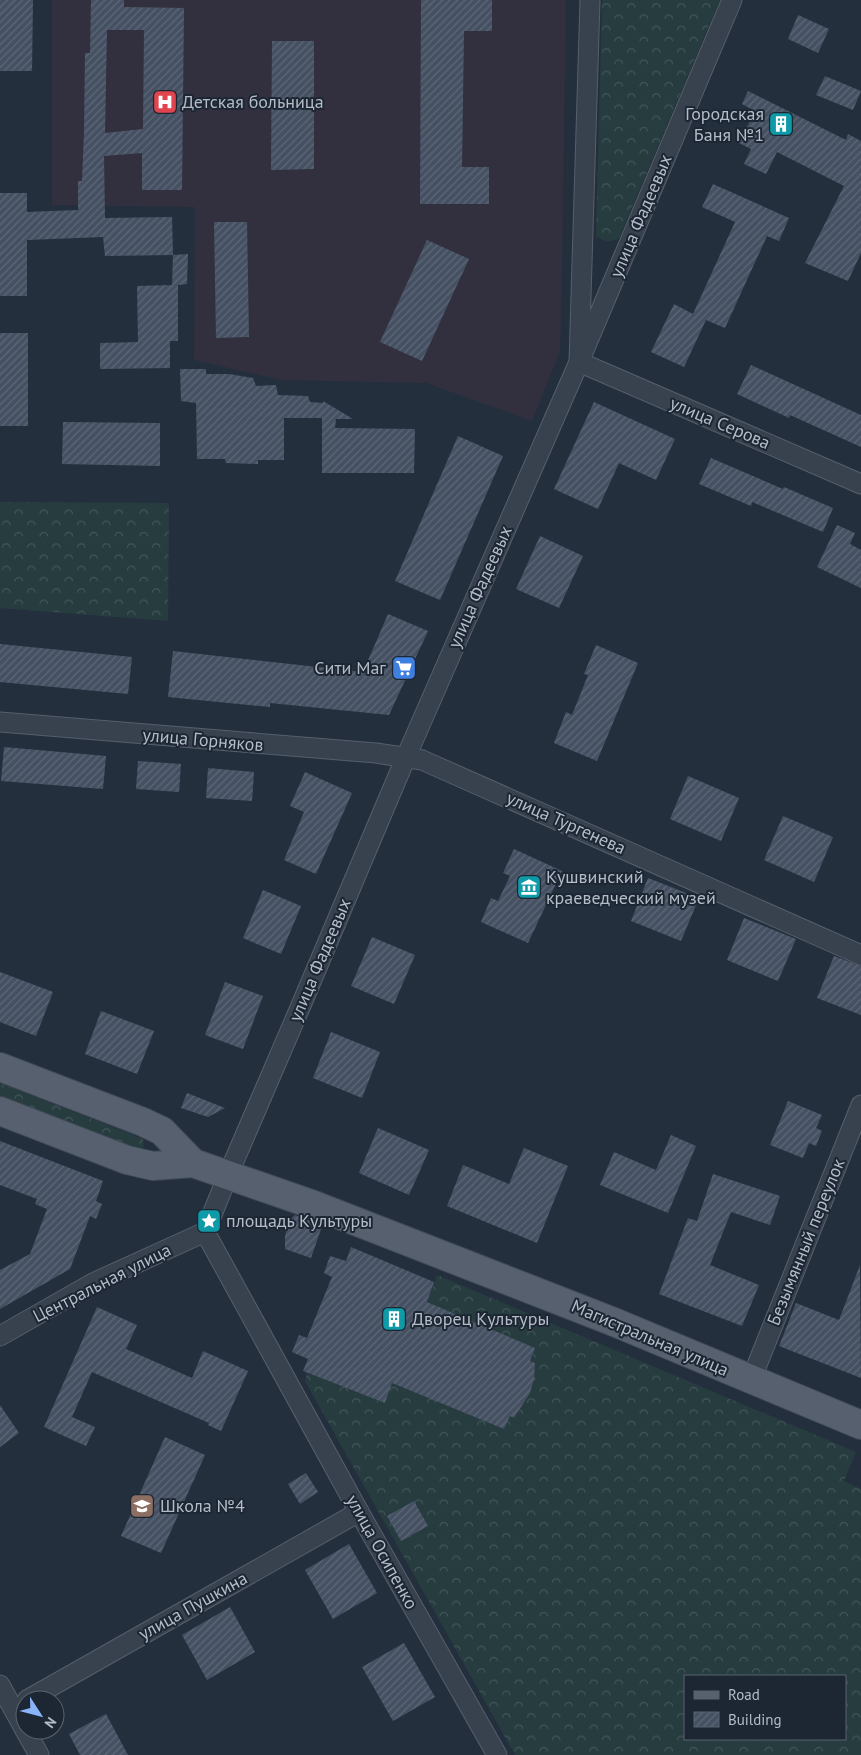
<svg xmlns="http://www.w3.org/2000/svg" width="861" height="1755" font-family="'PT Sans',sans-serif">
<defs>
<pattern id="forest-crowns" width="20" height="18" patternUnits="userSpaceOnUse" patternTransform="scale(1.25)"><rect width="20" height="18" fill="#263c3f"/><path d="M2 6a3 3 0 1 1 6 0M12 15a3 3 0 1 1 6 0" fill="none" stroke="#435659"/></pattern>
<pattern id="building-hatch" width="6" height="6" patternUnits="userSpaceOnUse" patternTransform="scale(1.25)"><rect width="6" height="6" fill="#455162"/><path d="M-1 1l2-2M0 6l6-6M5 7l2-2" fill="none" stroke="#5d6877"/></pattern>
</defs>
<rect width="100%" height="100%" fill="#242f3e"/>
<polygon fill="#32303f" points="52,0 566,0 562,273 560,351 532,421 426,383 282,380 194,360 195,207 52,205"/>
<g fill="url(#forest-crowns)" fill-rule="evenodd">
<path d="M602,0H720L619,238C610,243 605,242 596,236Z"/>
<polygon points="0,502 169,503 168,621 0,608"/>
<polygon points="0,1083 143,1139 144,1146 138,1154 0,1101"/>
<path d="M437,1275L856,1452L844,1481L861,1489V1755H515L305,1381L307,1373L385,1403L392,1383L504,1429L510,1416L514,1418C528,1399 533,1387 535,1363L530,1361L535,1348L427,1302ZM685,1676H845V1739H685Z"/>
</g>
<g fill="url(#building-hatch)" fill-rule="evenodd">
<polygon points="0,0 33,0 32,71 0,71"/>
<path d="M91,0H124V7L184,8L182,190H142V153L104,156L105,218L172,217L173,255L105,256L103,237L27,240V296H0V193H27V212L78,210V181H82L84,132L85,53H90ZM107,30H144L143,129L105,133Z"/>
<polygon points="421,0 492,0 492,31 464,31 462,167 489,167 489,204 420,204"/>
<polygon points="798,15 829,29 818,53 788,39"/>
<polygon points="272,41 314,41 314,169 271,170"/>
<polygon points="825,76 861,91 853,110 816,95"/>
<polygon points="748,91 846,140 848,134 861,141 861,253 848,281 805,263 844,186 777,152 766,174 744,164 751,149 739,143 755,111 742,104"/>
<polygon points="713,184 789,218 779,241 767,236 725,328 706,320 684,367 651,352 674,304 693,314 735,222 702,207"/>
<polygon points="214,222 247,222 249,337 216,338"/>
<polygon points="427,240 469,259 422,361 380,342"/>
<polygon points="188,254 187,284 178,285 178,341 170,341 170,368 100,369 100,343 138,342 137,286 172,285 173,255"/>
<rect x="0" y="333" width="28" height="93"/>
<polygon points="751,365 861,415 861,447 790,415 789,418 737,394"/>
<polygon points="180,369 206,369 206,374 229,374 253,378 256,386 276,385 278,395 308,396 310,402 323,403 323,401 353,419 336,419 335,428 415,429 414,473 322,473 322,418 284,418 284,460 258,460 258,464 226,463 225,459 197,459 196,403 181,401"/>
<polygon points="594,402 675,439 656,480 619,463 598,509 554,489"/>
<polygon points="63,422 160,423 160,466 62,464"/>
<polygon points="458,436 503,456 440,600 395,581"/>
<polygon points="711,458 783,489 784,487 833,508 823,532 752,502 751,506 699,484"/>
<polygon points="837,525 855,533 850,544 861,550 861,588 817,567"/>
<polygon points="540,536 583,556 559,608 516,589"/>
<polygon points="388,614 428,631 389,715 270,703 270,707 168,697 173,651 363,672"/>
<polygon points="0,644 132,657 128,694 0,682"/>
<polygon points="596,645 638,663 597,761 554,743 566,712 572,715 588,675 584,674"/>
<polygon points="4,747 106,756 103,789 1,781"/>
<polygon points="138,761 181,764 179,792 136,789"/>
<polygon points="208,768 254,772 252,801 206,798"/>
<polygon points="305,772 352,793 316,874 284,860 304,812 290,806"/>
<polygon points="688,776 739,798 721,841 670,819"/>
<polygon points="783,816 833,837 814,882 764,860"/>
<polygon points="514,849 562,871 528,943 481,922 491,898 498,901 510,876 503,873"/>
<polygon points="648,878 699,898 681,941 631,921"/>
<polygon points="263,890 301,906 281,954 243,938"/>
<polygon points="744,918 796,939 778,981 727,960"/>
<polygon points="372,937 415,955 394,1004 351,986"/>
<polygon points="834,956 861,966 861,1015 817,998"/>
<polygon points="0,972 53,992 36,1036 0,1022"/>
<polygon points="225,982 263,996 243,1049 205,1035"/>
<polygon points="101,1011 154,1031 137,1074 85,1054"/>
<polygon points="331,1032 380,1052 362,1098 313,1078"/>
<polygon points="187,1093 225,1108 208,1117 181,1108"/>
<polygon points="788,1101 822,1115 816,1128 822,1131 816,1146 809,1143 803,1158 770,1145"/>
<polygon points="378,1128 429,1150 409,1195 359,1173"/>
<polygon points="671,1135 696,1146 668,1213 600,1185 614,1152 656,1170"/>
<polygon points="0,1141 103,1181 96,1201 102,1204 96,1219 90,1216 70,1269 0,1309 0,1270 30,1254 47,1209 35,1204 37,1199 0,1185"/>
<polygon points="524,1148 568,1166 537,1243 447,1206 463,1165 509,1184"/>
<polygon points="713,1174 780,1196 770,1225 731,1212 710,1265 759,1285 742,1326 659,1294 688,1218 697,1221"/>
<polygon points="295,1215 319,1224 321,1229 311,1258 285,1249 285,1237 288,1222"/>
<polygon points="351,1247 434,1282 427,1302 535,1348 530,1361 535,1363 534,1379 530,1393 514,1418 510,1416 504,1429 392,1383 385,1403 303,1371 308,1359 292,1352 299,1335 307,1338 332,1277 324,1273 330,1256 346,1261"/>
<polygon points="860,1265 861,1378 779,1346 796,1303 839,1320"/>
<polygon points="97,1307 137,1325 126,1349 192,1378 203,1351 248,1371 221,1431 208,1425 209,1423 92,1372 72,1417 95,1427 86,1446 44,1427"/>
<polygon points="0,1405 19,1433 0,1447"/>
<polygon points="165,1437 205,1455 161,1553 121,1536"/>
<polygon points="306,1473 318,1492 300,1504 288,1484"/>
<polygon points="414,1501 428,1526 401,1541 387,1516"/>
<polygon points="349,1544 377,1593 333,1619 305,1570"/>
<polygon points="230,1607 255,1652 207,1680 182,1635"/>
<polygon points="404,1643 435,1697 393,1721 362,1667"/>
<polygon points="106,1714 128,1755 80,1755 69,1734"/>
</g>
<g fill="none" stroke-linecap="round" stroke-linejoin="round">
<defs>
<g id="minor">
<polyline points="590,0 579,362 861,484"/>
<polyline points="0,722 376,753 422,760 861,955"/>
<polyline points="0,1336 93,1283 205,1232"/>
<polyline points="751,1380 861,1105"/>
<polyline points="0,1685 25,1730"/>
<polyline points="27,1700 359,1512"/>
<polyline points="25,1730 39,1755"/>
<polyline points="497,1755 359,1512 205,1232 228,1175 302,1003 406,757 579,362 732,0"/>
</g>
<g id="primary">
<polyline points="0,1067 143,1122 162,1131 193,1163 314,1205 614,1322 861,1425"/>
<polyline points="0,1111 127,1160 153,1166 193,1163"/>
</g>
</defs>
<use href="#minor" stroke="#565f6c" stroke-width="21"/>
<use href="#primary" stroke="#414a57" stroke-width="30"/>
<use href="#minor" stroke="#38414e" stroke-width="19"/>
<use href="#primary" stroke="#56606e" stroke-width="28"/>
</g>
<defs>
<symbol id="hospital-square" viewBox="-11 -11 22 22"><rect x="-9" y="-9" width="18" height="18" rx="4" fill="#e0444e" stroke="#1d2633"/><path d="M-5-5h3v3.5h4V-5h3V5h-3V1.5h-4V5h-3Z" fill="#fff"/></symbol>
<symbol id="building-square" viewBox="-11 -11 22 22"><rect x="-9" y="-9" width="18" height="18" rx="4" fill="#0f9aa8" stroke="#1d2633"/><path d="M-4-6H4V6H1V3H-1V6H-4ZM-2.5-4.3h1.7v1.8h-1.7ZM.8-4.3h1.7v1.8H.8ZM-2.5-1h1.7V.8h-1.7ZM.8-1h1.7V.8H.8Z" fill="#fff"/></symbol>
<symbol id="supermarket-square" viewBox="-11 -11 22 22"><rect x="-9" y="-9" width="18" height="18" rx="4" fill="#3f7fe0" stroke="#1d2633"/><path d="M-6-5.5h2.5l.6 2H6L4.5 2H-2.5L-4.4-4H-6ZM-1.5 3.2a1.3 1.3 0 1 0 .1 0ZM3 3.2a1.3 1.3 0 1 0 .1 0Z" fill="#fff"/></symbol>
<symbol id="museum-square" viewBox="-11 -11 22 22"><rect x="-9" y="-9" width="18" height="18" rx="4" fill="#0f9aa8" stroke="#1d2633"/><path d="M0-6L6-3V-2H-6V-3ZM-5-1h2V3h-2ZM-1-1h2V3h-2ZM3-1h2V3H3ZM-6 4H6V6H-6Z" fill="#fff"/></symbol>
<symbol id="sight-square" viewBox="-11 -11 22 22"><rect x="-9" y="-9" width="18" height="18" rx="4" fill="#0f9aa8" stroke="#1d2633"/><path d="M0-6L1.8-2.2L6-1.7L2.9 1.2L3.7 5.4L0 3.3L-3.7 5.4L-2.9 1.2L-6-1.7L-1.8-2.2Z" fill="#fff"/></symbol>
<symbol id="school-square" viewBox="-11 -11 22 22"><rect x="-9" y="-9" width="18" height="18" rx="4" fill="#8d6e63" stroke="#1d2633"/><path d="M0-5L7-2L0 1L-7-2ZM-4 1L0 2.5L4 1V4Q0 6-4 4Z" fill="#fff"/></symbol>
</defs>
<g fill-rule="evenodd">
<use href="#hospital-square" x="151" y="88" width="28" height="28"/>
<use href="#building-square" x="767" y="110" width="28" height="28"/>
<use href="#supermarket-square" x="390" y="654" width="28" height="28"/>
<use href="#museum-square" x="515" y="873" width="28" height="28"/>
<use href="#sight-square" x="195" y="1207" width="28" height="28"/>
<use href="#building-square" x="380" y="1305" width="28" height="28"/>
<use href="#school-square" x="128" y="1492" width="28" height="28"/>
</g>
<g text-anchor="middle" stroke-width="4" stroke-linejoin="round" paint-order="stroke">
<g font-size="18" fill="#b4bcc9" stroke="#1d2633" text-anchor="start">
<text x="182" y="108">Детская больница</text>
<text x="764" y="120" text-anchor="end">Городская<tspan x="764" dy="21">Баня №1</tspan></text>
<text x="386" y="674" text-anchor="end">Сити Маг</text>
<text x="546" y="883">Кушвинский<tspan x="546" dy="21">краеведческий музей</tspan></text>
<text x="226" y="1227">площадь Культуры</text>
<text x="412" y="1325">Дворец Культуры</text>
<text x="160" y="1512">Школа №4</text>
</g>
<g font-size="18" fill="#b4bcc9" stroke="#1d2633">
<text transform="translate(641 216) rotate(-67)" y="6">улица Фадеевых</text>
<text transform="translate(720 423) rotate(23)" y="6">улица Серова</text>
<text transform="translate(480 587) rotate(-66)" y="6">улица Фадеевых</text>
<text transform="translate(203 740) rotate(5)" y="6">улица Горняков</text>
<text transform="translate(566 823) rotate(24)" y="6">улица Тургенева</text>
<text transform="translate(320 960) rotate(-67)" y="6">улица Фадеевых</text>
<text transform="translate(806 1242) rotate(-68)" y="6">Безымянный переулок</text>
<text transform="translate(102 1283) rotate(-27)" y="6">Центральная улица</text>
<text transform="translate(650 1338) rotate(23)" y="6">Магистральная улица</text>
<text transform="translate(382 1552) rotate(61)" y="6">улица Осипенко</text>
<text transform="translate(193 1606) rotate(-29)" y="6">улица Пушкина</text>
</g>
</g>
<rect x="684" y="1675" width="162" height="65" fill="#1d2633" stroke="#59626f"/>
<rect x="694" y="1691" width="25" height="8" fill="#56606e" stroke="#59626f"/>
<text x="728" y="1700" font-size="15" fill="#b4bcc9">Road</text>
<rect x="694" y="1712" width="25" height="15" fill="url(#building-hatch)" stroke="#59626f"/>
<text x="728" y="1725" font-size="15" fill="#b4bcc9">Building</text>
<g transform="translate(40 1715) rotate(126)"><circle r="24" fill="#1d2633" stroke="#59626f"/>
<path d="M0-4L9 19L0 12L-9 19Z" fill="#8ab4f8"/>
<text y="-8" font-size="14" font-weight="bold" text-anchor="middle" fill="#b4bcc9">N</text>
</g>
</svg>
